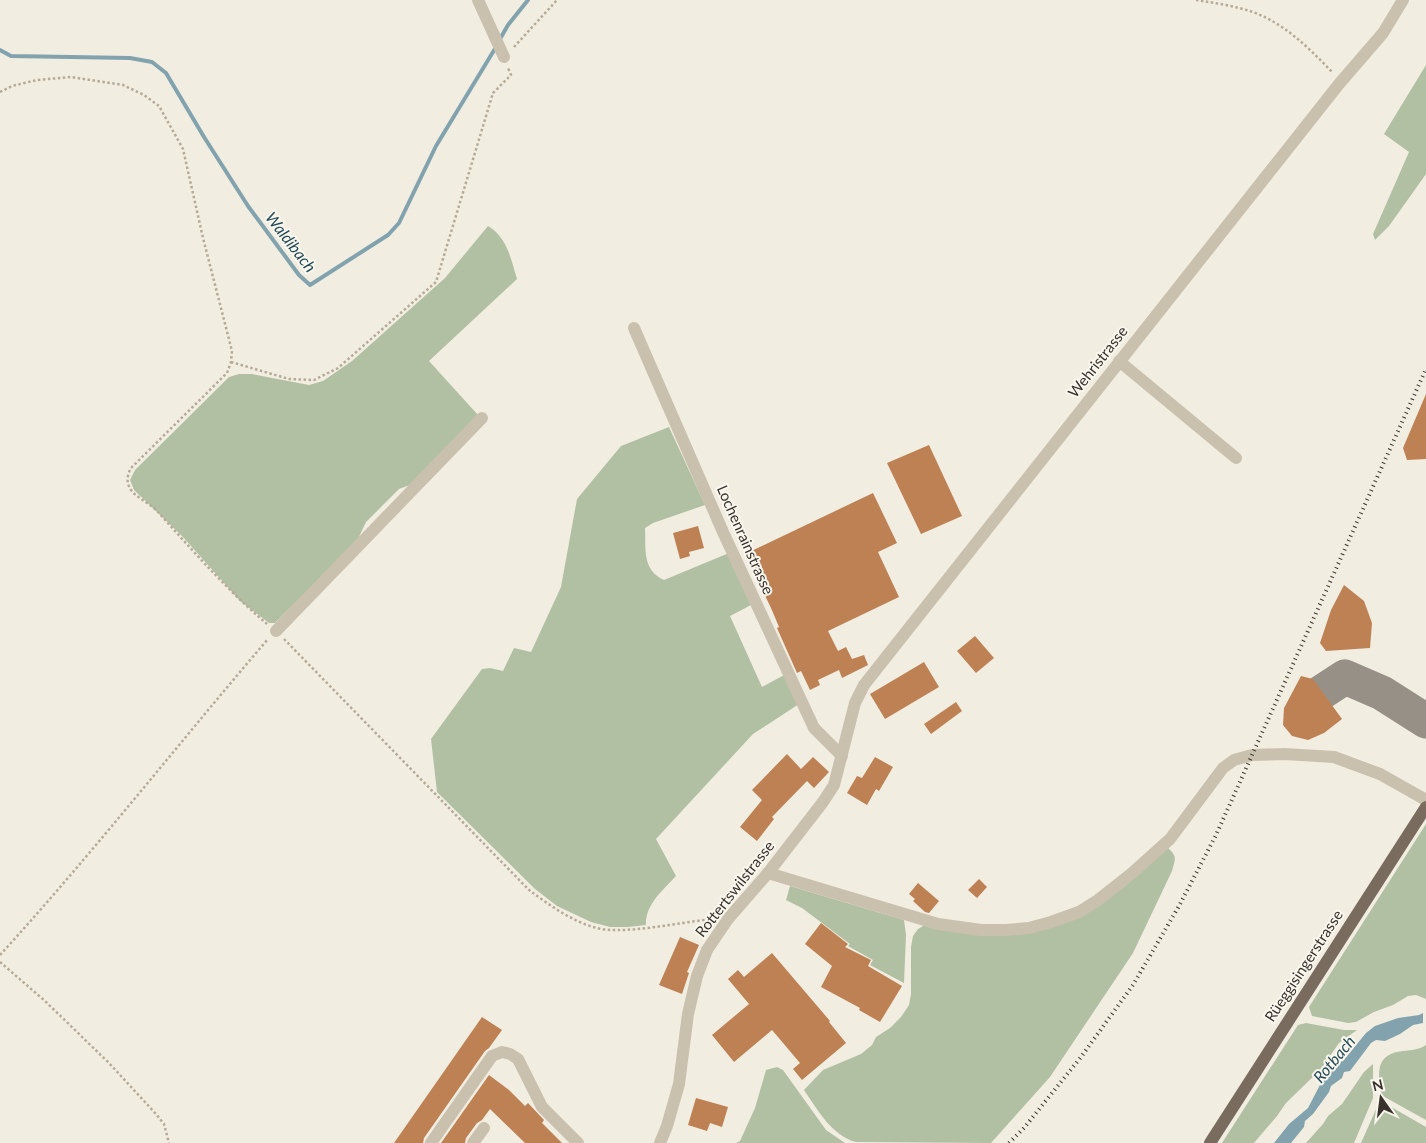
<svg xmlns="http://www.w3.org/2000/svg" width="1426" height="1143" font-family="Lato,sans-serif">
<rect width="100%" height="100%" fill="#f2ede1"/>
<g fill="#b1c0a2">
<polygon points="1426,65 1426,174 1389,226 1375,240 1373,234 1409,152 1384,134"/>
<path d="M488,226C507,237 511,259 517,279L429,361L478,415L410,485L399,489L366,522L357,541L275,623H269L240,601L183,537L134,490L130,480L135,470L229,377L239,374H252L309,385L323,381L352,361L445,278Z"/>
<path d="M669,427L705,505L653,523L645,528C646,549 642,570 664,580L729,553L753,604L730,616L762,687L786,674L799,704L753,734L656,839L676,876C663,890 645,905 646,925L628,927H610L591,922L557,906L535,889L437,792L431,739L482,669L490,668L503,671L514,648L531,652L561,587L577,499L621,446Z"/>
<polygon points="1426,824 1426,999 1416,995 1408,996 1393,1005 1374,1012 1356,1022 1348,1023 1312,1016 1309,1007"/>
<path d="M1168,848C1178,857 1175,859 1172,871L1133,953L1050,1077L991,1143L856,1142C832,1136 817,1109 804,1090L823,1070L861,1054L872,1045L876,1037L890,1028L901,1017L909,1005L911,994V947L913,936L918,929L923,926L1051,927Z"/>
<polygon points="790,886 904,920 906,935 904,983 870,965 873,960 848,946 850,944 802,908 786,900"/>
<polygon points="1306,1023 1344,1030 1357,1030 1339,1043 1321,1069 1286,1103 1277,1116 1254,1143 1222,1143 1298,1025"/>
<path d="M1426,1045V1120L1381,1095C1378,1072 1375,1054 1403,1051C1412,1050 1418,1050 1426,1045Z"/>
<polygon points="1373,1064 1373,1098 1354,1143 1306,1143 1323,1124 1328,1116 1342,1104 1364,1072"/>
<polygon points="777,1067 783,1070 826,1130 845,1143 736,1143 740,1141 755,1108 766,1070"/>
<polygon points="1381,1104 1386,1104 1426,1127 1426,1143 1361,1143 1377,1107"/>
</g>
<polygon fill="#82a3ad" points="1423,1013 1423,1023 1413,1025 1400,1034 1385,1041 1376,1040 1371,1043 1350,1071 1344,1072 1342,1078 1331,1086 1329,1092 1313,1114 1305,1121 1304,1127 1291,1143 1274,1143 1289,1124 1308,1108 1322,1081 1335,1064 1343,1061 1366,1033 1375,1026 1398,1018 1419,1015"/>
<g fill="none" stroke-linecap="round" stroke-linejoin="round">
<g stroke="#82a3ad" stroke-width="4">
<polyline points="500,39 508,25 528,0"/>
<polyline points="0,50 11,56 130,58 152,62 166,73 204,137 248,206 299,275 310,285 388,235 399,223 436,146 496,47"/>
</g>
<polyline stroke="#969086" stroke-width="35" points="1322,692 1345,677 1382,693 1426,721"/>
</g>
<g fill="#bd8154">
<polygon points="1426,394 1426,459 1407,460 1403,448"/>
<polygon points="929,445 962,516 921,534 887,463"/>
<polygon points="873,493 897,543 878,552 899,597 828,631 838,651 846,647 852,659 864,655 868,665 842,678 839,670 818,680 820,685 810,690 801,671 797,673 777,628 779,627 771,608 745,554"/>
<polygon points="698,526 704,548 689,552 690,556 680,559 673,533"/>
<polygon points="1344,585 1364,601 1372,623 1370,648 1326,651 1320,643 1331,610"/>
<polygon points="975,636 994,658 976,673 957,651"/>
<polygon points="924,662 939,687 885,719 870,694"/>
<polygon points="1301,676 1313,679 1342,719 1324,733 1308,740 1292,736 1283,725 1284,708"/>
<polygon points="956,702 962,711 931,734 924,724"/>
<polygon points="787,754 801,769 813,757 829,772 814,788 807,781 772,817 774,819 757,841 740,827 762,800 752,790"/>
<polygon points="875,757 893,767 879,791 876,789 867,805 847,793 857,776 862,778"/>
<polygon points="979,879 987,887 977,898 968,890"/>
<polygon points="918,883 939,901 929,913 925,912 913,901 915,899 909,894"/>
<polygon points="821,923 848,944 845,947 871,960 868,966 902,986 880,1022 859,1010 860,1008 821,987 832,966 805,944"/>
<polygon points="680,937 699,945 687,972 689,973 682,994 659,985"/>
<polygon points="772,953 830,1021 829,1022 846,1043 802,1080 793,1069 800,1063 772,1030 734,1062 712,1035 749,1004 728,979 738,970 744,977"/>
<polygon points="482,1017 502,1030 489,1048 485,1051 424,1138 423,1143 394,1143"/>
<polygon points="489,1075 509,1090 525,1106 528,1103 544,1120 542,1123 562,1143 525,1143 490,1109 482,1120 477,1123 466,1138 465,1143 441,1143"/>
<polygon points="696,1098 728,1107 722,1127 710,1123 707,1131 688,1125"/>
</g>
<g fill="none" stroke-linecap="round" stroke-linejoin="round">
<g stroke="#b5aa98" stroke-width="2.5" stroke-dasharray="2.5 2.5" stroke-linecap="butt">
<path d="M1196,0C1215,3 1235,6 1253,12C1285,24 1309,48 1332,72"/>
<polyline points="514,47 557,0"/>
<path d="M0,92L12,86L37,80L71,77L123,85L144,95L159,106L183,149L203,238L232,351L231,362L227,373L131,468C127,475 126,483 131,490C138,499 150,503 158,512C193,551 227,590 267,624"/>
<polyline points="231,362 289,379 314,380 338,368 436,282 493,93 511,75 508,68"/>
<path d="M284,639L529,890C552,907 582,929 611,930C645,931 680,922 714,919"/>
<path d="M0,955C93,853 178,744 268,639"/>
<polyline points="0,962 45,1001 109,1063 156,1114 164,1124 169,1143"/>
</g>
<g stroke="#cac0ae" stroke-width="12">
<polyline points="478,0 504,57"/>
<polyline points="634,328 723,532 814,728 842,756"/>
<polyline points="1119,361 1236,458"/>
<polyline points="276,631 482,418"/>
<polyline points="768,873 938,924 981,930 1006,930 1029,928 1051,922 1079,912 1098,900 1131,874 1170,839 1223,768 1234,760 1252,755 1284,754 1334,757 1380,774 1426,800"/>
<polyline points="431,1143 492,1056 502,1052 510,1054 518,1059 542,1107 578,1143"/>
<polyline points="473,1143 484,1128"/>
<polyline points="660,1143 667,1126 679,1084 688,1014 697,976 707,950 728,919 768,873 823,802 834,785 855,703 864,685 1339,84 1383,33 1403,0"/>
</g>
<polyline stroke="#796c5e" stroke-width="12" points="1210,1143 1426,807"/>
<polyline stroke="#39322c" stroke-width="4" stroke-dasharray="1 4" stroke-linecap="butt" points="1009,1143 1024,1128 1081,1057 1133,985 1179,906 1216,835 1426,369"/>
</g>
<g text-anchor="middle" stroke-width="4" stroke-linejoin="round" paint-order="stroke">
<g font-size="15" fill="#39322c" stroke="#f9f6ee">
<text transform="translate(1098 362) rotate(-52)" y="5">Wehristrasse</text>
<text transform="translate(745 540) rotate(66)" y="5">Lochenrainstrasse</text>
<text transform="translate(735 889) rotate(-52)" y="5">Rottertswilstrasse</text>
<text transform="translate(1304 966) rotate(-57)" y="5">Rüeggisingerstrasse</text>
</g>
<g font-size="16" font-style="italic" fill="#244b57" stroke="#f9f6ee">
<text transform="translate(291 242) rotate(52)" y="6">Waldibach</text>
<text transform="translate(1334 1059) rotate(-50)" y="6">Rotbach</text>
</g>
</g>
<g transform="translate(1381 1098) rotate(346)" stroke="#f9f6ee" stroke-width="4" paint-order="stroke">
<path d="M0-4L9 19L0 12L-9 19Z" fill="#39322c"/>
<text y="-8" font-size="14" font-weight="bold" text-anchor="middle" fill="#39322c">N</text>
</g>
</svg>
